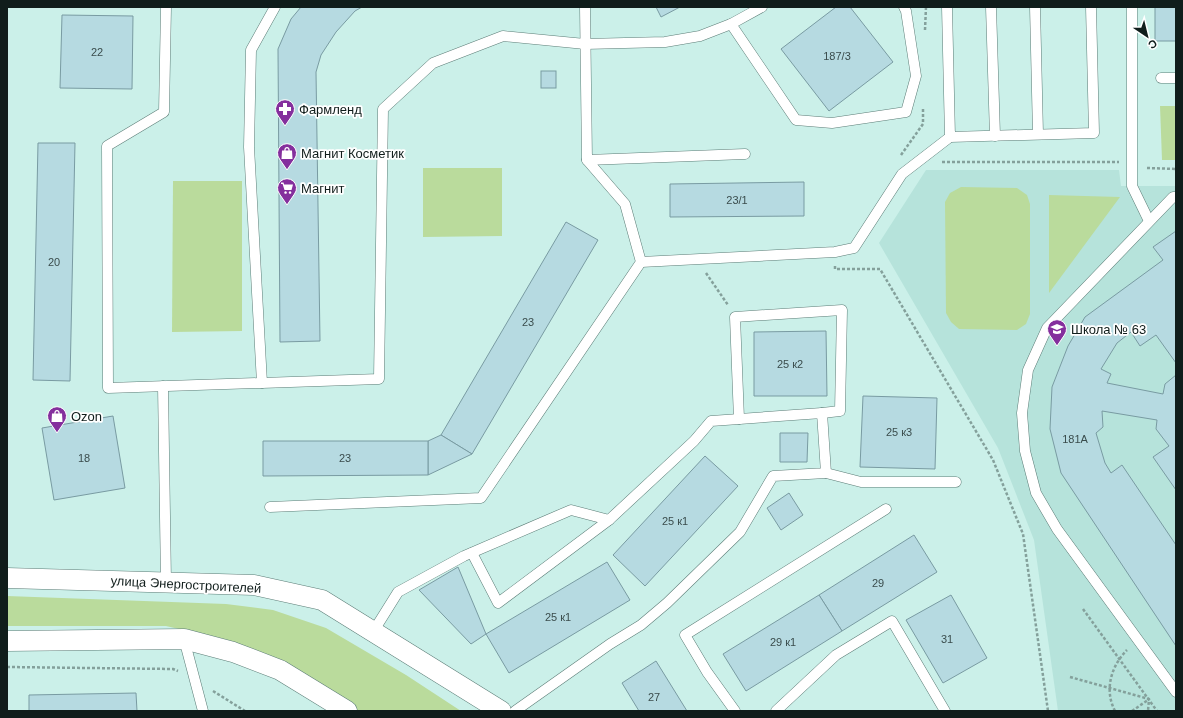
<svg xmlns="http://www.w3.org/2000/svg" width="1183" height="718" font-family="Arial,sans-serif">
<rect width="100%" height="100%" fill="#cbf0e9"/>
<polygon fill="#b6e3db" points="926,170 1119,170 1121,186 1176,186 1176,711 1058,711 1034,540 998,448 879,243"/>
<g fill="#badb9c">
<polygon points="1160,106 1176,106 1176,160 1162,160"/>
<polygon points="423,168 502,168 502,236 423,237"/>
<polygon points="173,181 242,181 242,331 172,332"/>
<polygon points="961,187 1017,188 1027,195 1030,204 1030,314 1026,324 1017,330 959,329 951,322 946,313 945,202 950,193"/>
<polygon points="1049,195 1120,197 1049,293"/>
<polygon points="7,596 226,604 273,610 326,628 406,675 461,711 353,711 209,636 166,626 7,626"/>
</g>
<g fill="#b6dae1" stroke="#799ba2">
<polygon points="301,7 362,7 355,11 336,32 321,55 316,72 320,341 280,342 278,49 291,19"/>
<polygon points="656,7 680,7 661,17"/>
<polygon points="836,7 850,7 893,62 829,111 781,49"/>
<rect x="1155" y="7" width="21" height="34"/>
<polygon points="62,15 133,16 132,89 60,88"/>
<rect x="541" y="71" width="15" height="17"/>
<polygon points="38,143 75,143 70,381 33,380"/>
<polygon points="804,182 804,216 670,217 670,184"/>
<polygon points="566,222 598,240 472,454 441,435"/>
<polygon points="1176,231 1176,363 1156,335 1140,346 1131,332 1117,343 1101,369 1111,374 1107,383 1163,394 1165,384 1176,375 1176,490 1153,457 1169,446 1156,429 1157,420 1102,411 1103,427 1096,433 1105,463 1111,473 1122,465 1176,545 1176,646 1061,473 1050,429 1052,387 1068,346 1085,317 1163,260 1153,247"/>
<polygon points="826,331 827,396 754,396 754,332"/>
<polygon points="863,396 937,398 935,469 860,467"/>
<polygon points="113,416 125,488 54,500 42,428"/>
<polygon points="780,433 808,433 807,462 780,462"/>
<polygon points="441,435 472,454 428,475 428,441"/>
<polygon points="263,441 428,441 428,475 263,476"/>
<polygon points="705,456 738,486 645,586 613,555"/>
<polygon points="789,493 803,515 781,530 767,508"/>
<polygon points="914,535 937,572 842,631 819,595"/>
<polygon points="607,562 630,600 509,673 486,634"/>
<polygon points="458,567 486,634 471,644 419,590"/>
<polygon points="819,595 842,631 746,691 723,654"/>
<polygon points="951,595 987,658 943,683 906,620"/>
<polygon points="656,661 687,711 639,711 622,683"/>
<polygon points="136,693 137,711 29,711 29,695"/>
</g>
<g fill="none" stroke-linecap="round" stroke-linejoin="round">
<defs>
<g id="lane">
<polyline points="166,7 164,112 107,146 108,388 379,379 383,109 433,63 503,36 585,44 665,42 700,36 731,24 762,7"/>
<polyline points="585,7 587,160 745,154"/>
<polyline points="947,7 950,137 1094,133 1091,7"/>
<polyline points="991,7 995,136"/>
<polyline points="1035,7 1038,134"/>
<polyline points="1132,7 1132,186 1149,221"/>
<polyline points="731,24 796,120 832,123 906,112 916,76 906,11 904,7"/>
<polyline points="1161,78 1176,78"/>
<polyline points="1176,197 1173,197 1047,328 1028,370 1022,413 1025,451 1036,493 1057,529 1176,692"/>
<polyline points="641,262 835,252 854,248 902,174 950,137"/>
<polyline points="262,383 249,147 251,50 275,7"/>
<polyline points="163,386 166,582"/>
<polyline points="739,419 735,317 842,310 840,411 822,413"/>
<polyline points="826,473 861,482 956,482"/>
<polyline points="270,507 481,498 641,262 625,204 587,160"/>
<polyline points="472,553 498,603 609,520 694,441 711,421 822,413 826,473 773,476 740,532 667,603 641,625 610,644 515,711"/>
<polyline points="373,632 398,592 464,556 571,510 609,520"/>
<polyline points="184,639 203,711"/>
<polyline points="735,711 707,672 685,635 886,509"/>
<polyline points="776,711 836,655 892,621 945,711"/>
</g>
<g id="street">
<polyline points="7,578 254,585 322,600 501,711"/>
<polyline points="7,641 184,639 233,652 280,670 347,711"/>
</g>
</defs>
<use href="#lane" stroke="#5c7d77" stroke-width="11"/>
<use href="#street" stroke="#5c7d77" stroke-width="21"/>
<g stroke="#84a09b" stroke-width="2.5" stroke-dasharray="3 2" stroke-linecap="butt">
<polyline points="925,30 926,7"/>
<polyline points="901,155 923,124 923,109"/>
<polyline points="942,162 1119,162"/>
<polyline points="1147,168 1176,169"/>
<polyline points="835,266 835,269 880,269 993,460 1023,534 1048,711"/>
<polyline points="706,273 728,305"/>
<polyline points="1083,609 1157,711"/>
<polyline points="7,667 173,669 178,671"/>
<polyline points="1070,677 1149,699 1148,711"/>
<polyline points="213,691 245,711"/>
<path d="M1115,711C1104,690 1111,666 1127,650"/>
<polyline points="1132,711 1148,700"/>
</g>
<use href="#lane" stroke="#fff" stroke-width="10"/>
<use href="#street" stroke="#fff" stroke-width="20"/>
</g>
<defs>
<symbol id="pharmacy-pin" viewBox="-11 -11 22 30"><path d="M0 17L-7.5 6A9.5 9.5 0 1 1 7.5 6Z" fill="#842f9d" stroke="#fff"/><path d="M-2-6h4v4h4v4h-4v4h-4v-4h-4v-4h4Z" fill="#fff"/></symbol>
<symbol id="shop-pin" viewBox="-11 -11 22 30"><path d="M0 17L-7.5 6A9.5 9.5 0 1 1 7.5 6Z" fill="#842f9d" stroke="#fff"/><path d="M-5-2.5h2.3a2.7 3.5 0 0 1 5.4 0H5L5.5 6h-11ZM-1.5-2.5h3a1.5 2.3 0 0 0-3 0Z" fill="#fff"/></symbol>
<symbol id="supermarket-pin" viewBox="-11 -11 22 30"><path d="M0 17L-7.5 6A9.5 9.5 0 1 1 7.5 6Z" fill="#842f9d" stroke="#fff"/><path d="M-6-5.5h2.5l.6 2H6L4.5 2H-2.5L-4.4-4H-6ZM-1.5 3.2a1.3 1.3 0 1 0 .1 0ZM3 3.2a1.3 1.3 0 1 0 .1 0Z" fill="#fff"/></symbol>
<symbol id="school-pin" viewBox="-11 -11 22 30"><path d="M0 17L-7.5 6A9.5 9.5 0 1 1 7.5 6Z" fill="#842f9d" stroke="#fff"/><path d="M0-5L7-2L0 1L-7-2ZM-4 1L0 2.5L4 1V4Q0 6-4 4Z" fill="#fff"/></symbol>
</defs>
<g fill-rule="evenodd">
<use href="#pharmacy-pin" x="274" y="98" width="22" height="30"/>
<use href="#shop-pin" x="276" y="142" width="22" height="30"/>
<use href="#supermarket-pin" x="276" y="177" width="22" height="30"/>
<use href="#school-pin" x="1046" y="318" width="22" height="30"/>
<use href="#shop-pin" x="46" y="405" width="22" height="30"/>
</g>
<g text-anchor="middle" stroke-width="3.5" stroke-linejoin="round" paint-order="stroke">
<g font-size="11" fill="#3a4c4c">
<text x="97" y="56">22</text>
<text x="837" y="60">187/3</text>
<text x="737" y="204">23/1</text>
<text x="54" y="266">20</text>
<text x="528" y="326">23</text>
<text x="790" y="368">25 к2</text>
<text x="899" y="436">25 к3</text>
<text x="1075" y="443">181А</text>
<text x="84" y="462">18</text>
<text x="345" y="462">23</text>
<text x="675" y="525">25 к1</text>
<text x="878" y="587">29</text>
<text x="558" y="621">25 к1</text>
<text x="947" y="643">31</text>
<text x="783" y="646">29 к1</text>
<text x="654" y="701">27</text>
</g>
<g font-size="13" fill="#101d1b" stroke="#fff" text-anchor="start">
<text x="299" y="114">Фармленд</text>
<text x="301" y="158">Магнит Косметик</text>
<text x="301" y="193">Магнит</text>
<text x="1071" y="334">Школа № 63</text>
<text x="71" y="421">Ozon</text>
</g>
<g font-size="13" fill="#101d1b" stroke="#fff">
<text transform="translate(186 584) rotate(3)" y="5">улица Энергостроителей</text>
</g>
</g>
<rect width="1183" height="718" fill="none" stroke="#101d1b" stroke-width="16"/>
<g transform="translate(1147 36) rotate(145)" stroke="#ffffff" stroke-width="3" paint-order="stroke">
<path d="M0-3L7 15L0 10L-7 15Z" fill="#101d1b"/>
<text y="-6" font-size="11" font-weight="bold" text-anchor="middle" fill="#101d1b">С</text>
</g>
</svg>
